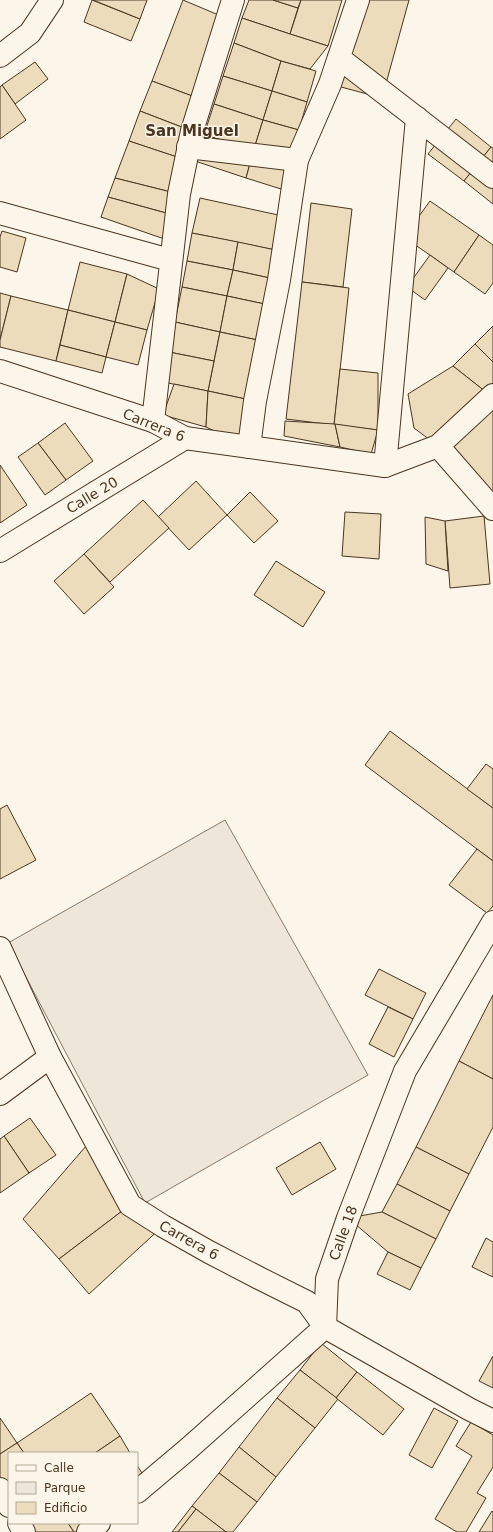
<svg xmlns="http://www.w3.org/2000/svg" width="493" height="1532" font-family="'DejaVu Sans',sans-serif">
<rect width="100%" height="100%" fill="#fbf6e9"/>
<polygon fill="#ede6d9" stroke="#887966" points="225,820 368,1075 145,1203 8,943"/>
<g fill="#ecdcbc" stroke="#4a3520">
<polygon points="92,0 140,19 131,41 84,22"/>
<polygon points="93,0 147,0 140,19"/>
<polygon points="183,0 228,19 203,100 152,81"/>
<polygon points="249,0 273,0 298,8 290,34 242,18"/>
<polygon points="273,0 301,0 298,8"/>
<polygon points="301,0 342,0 328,46 290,34"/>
<polygon points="358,0 409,0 382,98 330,84"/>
<polygon points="242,18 290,34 328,46 310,69 281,61 234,43"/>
<polygon points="234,43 281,61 272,91 223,76"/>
<polygon points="281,61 316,71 307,102 272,91"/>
<polygon points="35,62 48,79 15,104 2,85"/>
<polygon points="223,76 272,91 263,120 214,104"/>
<polygon points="152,81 203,100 192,131 140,111"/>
<polygon points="2,85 26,120 0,139 0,87"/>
<polygon points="272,91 307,102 299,130 263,120"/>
<polygon points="214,104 263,120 254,149 204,135"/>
<polygon points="140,111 192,131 186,160 129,141"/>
<polygon points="456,119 491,147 464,181 428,154"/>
<polygon points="263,120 299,130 290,160 254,149"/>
<polygon points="204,135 254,149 246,178 195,161"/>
<polygon points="129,141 186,160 179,194 115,178"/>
<polygon points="491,147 493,148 493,204 464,181"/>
<polygon points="254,149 290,160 281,189 246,178"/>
<polygon points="115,178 179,194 177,216 108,197"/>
<polygon points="108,197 177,216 173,242 101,217"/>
<polygon points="200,198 292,218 285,252 192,233"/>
<polygon points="430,201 479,235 454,272 404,237"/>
<polygon points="311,203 352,209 343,287 302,282"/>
<polygon points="2,231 26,238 17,272 0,267 0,237"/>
<polygon points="192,233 238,242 233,270 187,261"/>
<polygon points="479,235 493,245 493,283 485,294 454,272"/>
<polygon points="238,242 285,252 279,280 233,270"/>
<polygon points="430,255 448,268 425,300 407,287"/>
<polygon points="187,261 233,270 227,296 182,287"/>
<polygon points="80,262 127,274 115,322 68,310"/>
<polygon points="233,270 279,280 274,306 227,296"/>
<polygon points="127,274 159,289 147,330 115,322"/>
<polygon points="302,282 349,288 334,425 286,419"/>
<polygon points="182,287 227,296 220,332 175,322"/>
<polygon points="0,293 11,296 0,340"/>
<polygon points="11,296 68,310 56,361 0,347 0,340"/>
<polygon points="227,296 274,306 267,342 220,332"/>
<polygon points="68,310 115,322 106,357 60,345"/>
<polygon points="115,322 147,330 138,365 106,357"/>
<polygon points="175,322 220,332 214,361 169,352"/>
<polygon points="493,326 493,362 475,344"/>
<polygon points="220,332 267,342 255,401 208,391"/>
<polygon points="475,344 493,362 493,394 491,396 453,366"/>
<polygon points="60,345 106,357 102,373 56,361"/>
<polygon points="169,352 214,361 208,391 163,382"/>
<polygon points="453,366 491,396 438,446 414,428 408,394"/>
<polygon points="340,369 378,373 378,430 334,425"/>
<polygon points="174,384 208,391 206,427 163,415"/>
<polygon points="208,391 255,401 249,447 206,427"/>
<polygon points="493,398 493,495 438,446"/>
<polygon points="285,421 335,424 340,447 284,436"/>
<polygon points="65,423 93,461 66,480 38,443"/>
<polygon points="335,424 378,430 371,454 340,447"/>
<polygon points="38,443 66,480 45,495 18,457"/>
<polygon points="0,465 27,505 0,523"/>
<polygon points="196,481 227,515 189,550 158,517"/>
<polygon points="250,492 278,521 254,543 227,515"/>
<polygon points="143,500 169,528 110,582 84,554"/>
<polygon points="345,512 381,514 379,559 342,556"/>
<polygon points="484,516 490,584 450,588 445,521"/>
<polygon points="425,517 445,521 448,571 426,564"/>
<polygon points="84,554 114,587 84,614 54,581"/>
<polygon points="276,561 325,592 303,627 254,595"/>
<polygon points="390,731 493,808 493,861 365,765"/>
<polygon points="486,764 493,769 493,808 467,789"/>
<polygon points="7,805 36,860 0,879 0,809"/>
<polygon points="477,849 493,861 493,906 487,913 449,885"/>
<polygon points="379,969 426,993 413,1019 365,995"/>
<polygon points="493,995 493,1079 459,1061"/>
<polygon points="388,1007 413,1019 394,1057 369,1044"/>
<polygon points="459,1061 493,1079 493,1127 469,1174 416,1147"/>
<polygon points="30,1118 56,1155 29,1173 4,1136"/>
<polygon points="4,1136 29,1173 0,1193 0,1139"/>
<polygon points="93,1138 130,1205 59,1259 23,1219"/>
<polygon points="320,1142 336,1169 292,1195 276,1168"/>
<polygon points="416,1147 469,1174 450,1211 397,1184"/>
<polygon points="397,1184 450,1211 436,1239 382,1212"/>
<polygon points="130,1205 163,1226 89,1294 59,1259"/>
<polygon points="382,1212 436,1239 421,1268 388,1252 348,1218"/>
<polygon points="486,1238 493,1242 493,1277 472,1267"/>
<polygon points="388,1252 421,1268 410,1290 377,1274"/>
<polygon points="321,1343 357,1372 336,1398 300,1370"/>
<polygon points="493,1356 493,1388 479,1381"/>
<polygon points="300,1370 338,1399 315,1428 277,1398"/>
<polygon points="357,1372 404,1409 383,1435 336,1398"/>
<polygon points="91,1393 120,1436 95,1453 24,1453 17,1443"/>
<polygon points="277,1398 315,1428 276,1477 239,1447"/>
<polygon points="434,1408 458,1421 432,1468 409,1455"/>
<polygon points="0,1418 17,1443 0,1454"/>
<polygon points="471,1422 493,1435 493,1467 477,1493 486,1498 466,1532 457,1532 435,1519 472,1456 456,1446"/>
<polygon points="120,1436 130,1453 95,1453"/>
<polygon points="17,1443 24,1453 9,1453 9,1506 0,1489 0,1454"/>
<polygon points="239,1447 276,1477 257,1502 219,1473"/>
<polygon points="137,1465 148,1483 137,1492"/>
<polygon points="219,1473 257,1502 233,1532 226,1532 192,1506"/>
<polygon points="192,1506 196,1509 178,1532 172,1532"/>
<polygon points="196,1509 226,1532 178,1532"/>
<polygon points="492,1511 493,1512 493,1532 479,1532"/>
<polygon points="19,1523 68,1523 74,1532 24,1532"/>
<polygon points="68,1523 99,1523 88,1532 74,1532"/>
</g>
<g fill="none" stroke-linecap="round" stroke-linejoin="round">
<defs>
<g id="minor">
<polyline points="0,56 30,33 52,0"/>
<polyline points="339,58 493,177"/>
<polyline points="188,147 297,160"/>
<polyline points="0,213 170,260"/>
<polyline points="0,371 153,421 185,438 385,466 438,446 493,395"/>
<polyline points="153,421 179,194 192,131 233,0"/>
<polyline points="438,446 493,509"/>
<polyline points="249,447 255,401 279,280 297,160 330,84 358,0"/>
<polyline points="385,466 417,118"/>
<polyline points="0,551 185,438"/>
<polyline points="0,948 50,1057 130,1205 163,1226 209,1252 259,1278 307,1302 325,1327 469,1409 493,1421"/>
<polyline points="0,1094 50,1057"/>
<polyline points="0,1489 9,1506"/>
<polyline points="137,1492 188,1449 325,1327 327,1279 348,1218 405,1071 493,922"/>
<polyline points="19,1523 24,1532"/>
<polyline points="88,1532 99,1523"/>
</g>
</defs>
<use href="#minor" stroke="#4a3520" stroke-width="24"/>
<use href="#minor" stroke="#fbf6e9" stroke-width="22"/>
</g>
<g text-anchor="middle" stroke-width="3" stroke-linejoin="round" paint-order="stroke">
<g font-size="14" fill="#4a3520" stroke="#fbf6e9">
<text transform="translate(154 425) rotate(22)" y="5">Carrera 6</text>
<text transform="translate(92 495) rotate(-31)" y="5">Calle 20</text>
<text transform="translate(343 1233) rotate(-70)" y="5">Calle 18</text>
<text transform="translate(189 1240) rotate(29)" y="5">Carrera 6</text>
</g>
<g font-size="15" font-weight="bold" fill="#4a3520" stroke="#fbf6e9">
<text x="192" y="136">San Miguel</text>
</g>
</g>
<rect x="8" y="1452" width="130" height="72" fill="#fbf6e9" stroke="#b4a999"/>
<rect x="16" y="1465" width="20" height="6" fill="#fbf6e9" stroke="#b4a999"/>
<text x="44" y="1472" font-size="12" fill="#4a3520">Calle</text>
<rect x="16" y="1482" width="20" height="12" fill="#ede6d9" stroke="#b4a999"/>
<text x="44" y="1492" font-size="12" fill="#4a3520">Parque</text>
<rect x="16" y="1502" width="20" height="12" fill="#ecdcbc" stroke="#b4a999"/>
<text x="44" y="1512" font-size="12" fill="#4a3520">Edificio</text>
</svg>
